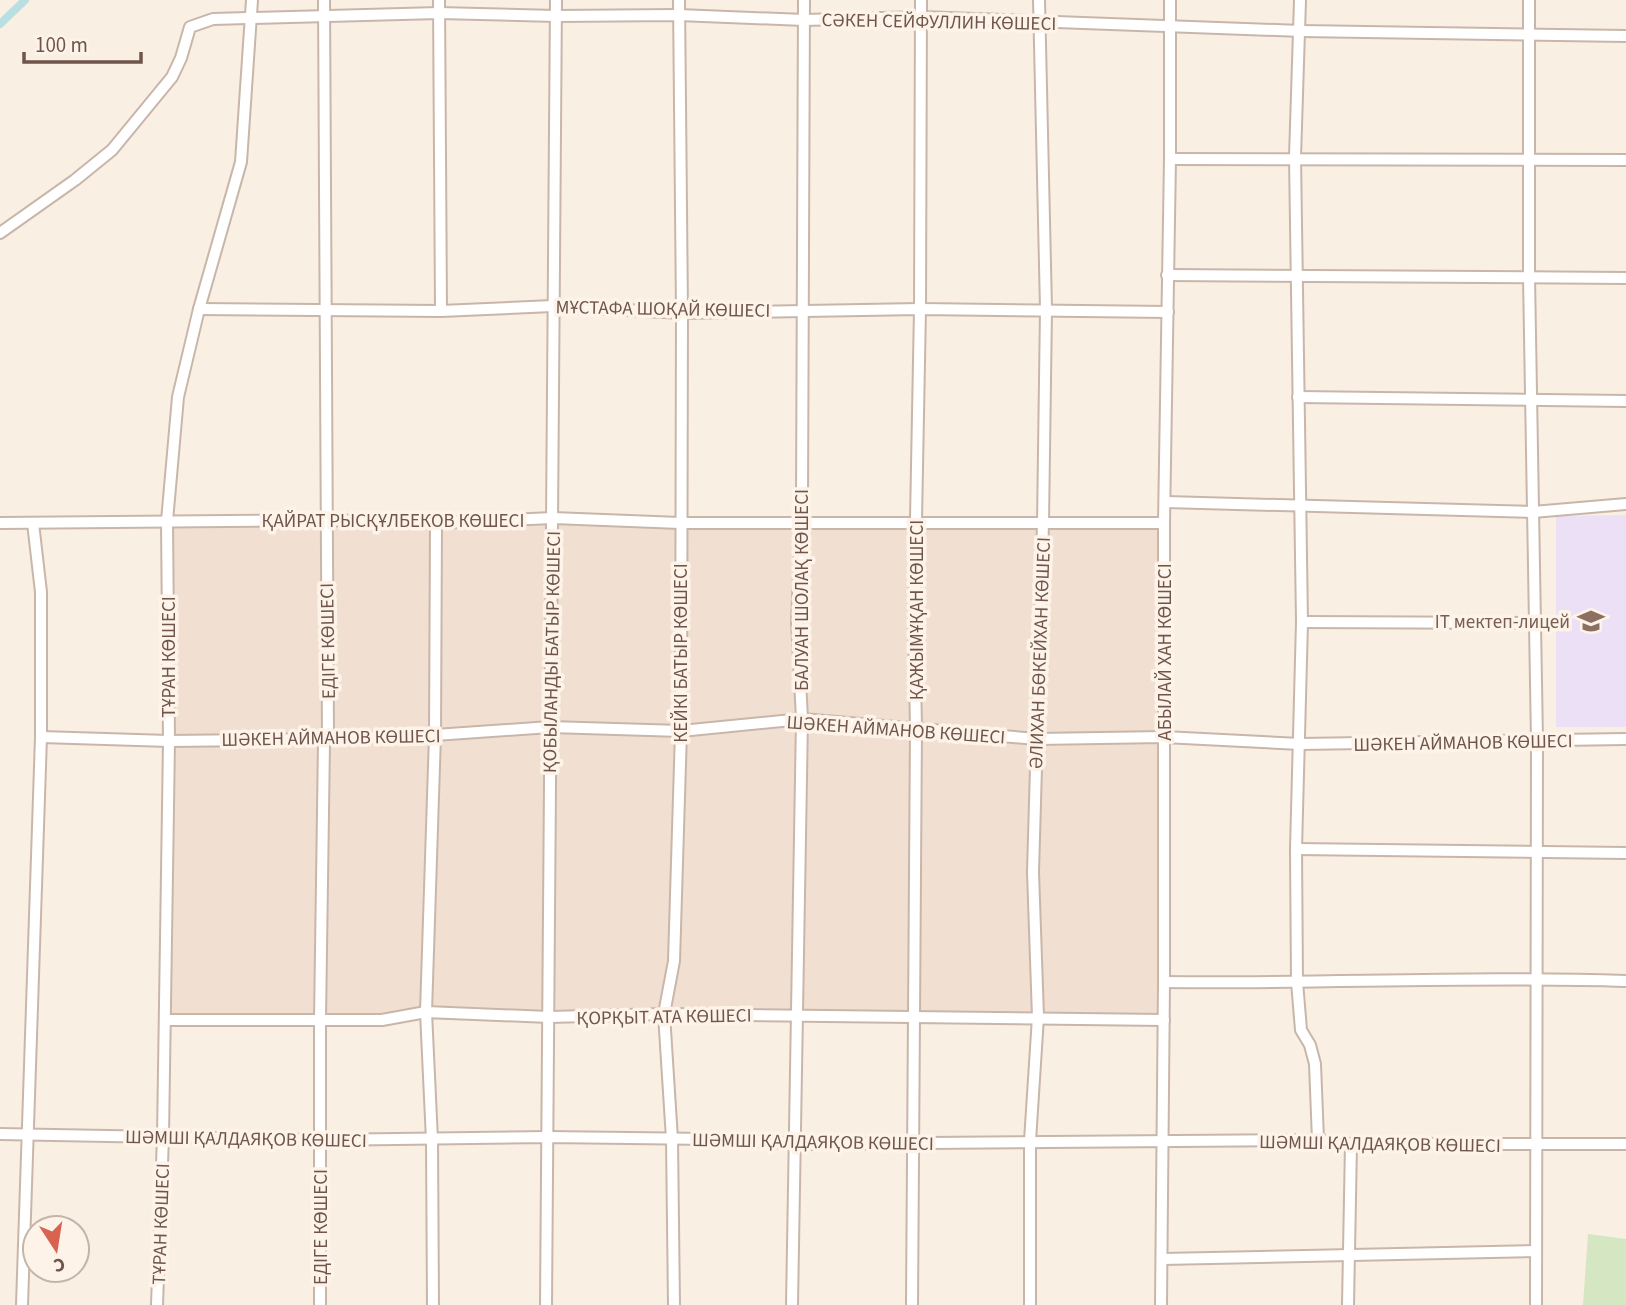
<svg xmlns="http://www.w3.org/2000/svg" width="1626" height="1305" font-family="'Source Sans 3',sans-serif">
<rect width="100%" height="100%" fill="#faefe3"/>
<polygon fill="#f1e0d2" points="167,521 1164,523 1164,1020 165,1020"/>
<polygon fill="#ece0f6" points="1626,515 1626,727 1556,727 1556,516"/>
<polygon fill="#d5e6c3" points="1588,1234 1626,1239 1626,1305 1583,1305"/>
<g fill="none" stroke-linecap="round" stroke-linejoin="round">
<polyline stroke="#b9e0e1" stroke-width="8" points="0,24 25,0"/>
<defs>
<g id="minor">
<polyline points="439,0 441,311"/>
<polyline points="1300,0 1295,157 1302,622 1296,849 1297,982 1301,1030 1310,1045 1315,1064 1318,1140"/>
<polyline points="1529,0 1529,277 1537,740 1536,1305"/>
<polyline points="1170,159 1626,160"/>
<polyline points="0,233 75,180 112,150 172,77 181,58 190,27 213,19 439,13 556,16 679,15 804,20 921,17 1301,31 1626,36"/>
<polyline points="1167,275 1626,278"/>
<polyline points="199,309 441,311 552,306 682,313 920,309 1168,312"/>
<polyline points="1298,397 1626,401"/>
<polyline points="1166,502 1533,512 1626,504"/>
<polyline points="0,523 325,520 436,523 553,518 680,523 1164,523"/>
<polyline points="1302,622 1536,623"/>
<polyline points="41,737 169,741 328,739 435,735 550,727 681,731 802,719 1037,739 1164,737 1300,744 1626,739"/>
<polyline points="1296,849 1626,853"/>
<path d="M1164,982C1318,984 1472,976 1626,981"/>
<polyline points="165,1020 382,1020 426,1012 549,1017 664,1014 1164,1020"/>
<polyline points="0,1134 320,1140 548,1137 709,1139 808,1144 1318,1140 1351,1144 1626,1144"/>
<polyline points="1162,1259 1536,1251"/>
<polyline points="22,1305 41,737 41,592 33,523"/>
<polyline points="157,1305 163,1136 169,741 167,521 178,397 199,309 241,162 252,0"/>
<polyline points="320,1305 320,1020 324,742 328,739 324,0"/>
<polyline points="433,1305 432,1140 426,1012 435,735 436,523"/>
<polyline points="546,1305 556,0"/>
<polyline points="674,1305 672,1139 664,1014 674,961 681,731 682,313 679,0"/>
<polyline points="792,1305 802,719 797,622 802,502 804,0"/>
<polyline points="912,1305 916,728 914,625 920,309 921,0"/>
<polyline points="1030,1305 1030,1141 1038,1017 1033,872 1043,523 1046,309 1039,0"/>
<polyline points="1161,1305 1164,982 1164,523 1170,159 1170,0"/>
<polyline points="1348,1305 1351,1144"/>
</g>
</defs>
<use href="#minor" stroke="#c9b6aa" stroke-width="14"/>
<use href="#minor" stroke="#fff" stroke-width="10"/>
</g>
<defs>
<symbol id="school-bare" viewBox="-9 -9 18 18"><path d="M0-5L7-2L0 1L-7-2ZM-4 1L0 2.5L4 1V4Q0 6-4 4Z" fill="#8d6e63" stroke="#fdf3e8" stroke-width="2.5" paint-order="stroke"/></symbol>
</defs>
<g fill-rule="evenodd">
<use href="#school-bare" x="1572" y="602" width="38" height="38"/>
</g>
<g text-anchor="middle" stroke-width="7" stroke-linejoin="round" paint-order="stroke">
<g font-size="19" fill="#6f554b" stroke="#fdf3e8">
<text transform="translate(939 21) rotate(1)" y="7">СӘКЕН СЕЙФУЛЛИН КӨШЕСІ</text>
<text transform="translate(663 308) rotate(1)" y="7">МҰСТАФА ШОҚАЙ КӨШЕСІ</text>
<text x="393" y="527">ҚАЙРАТ РЫСҚҰЛБЕКОВ КӨШЕСІ</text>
<text transform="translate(801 590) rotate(-90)" y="7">БАЛУАН ШОЛАҚ КӨШЕСІ</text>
<text transform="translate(916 610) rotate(-90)" y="7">ҚАЖЫМҰҚАН КӨШЕСІ</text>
<text transform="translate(327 641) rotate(-91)" y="7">ЕДІГЕ КӨШЕСІ</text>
<text transform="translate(551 652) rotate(-89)" y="7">ҚОБЫЛАНДЫ БАТЫР КӨШЕСІ</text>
<text transform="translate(1164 652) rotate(-90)" y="7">АБЫЛАЙ ХАН КӨШЕСІ</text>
<text transform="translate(680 653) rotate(-90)" y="7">КЕЙКІ БАТЫР КӨШЕСІ</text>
<text transform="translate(1039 653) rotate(-88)" y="7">ӘЛИХАН БӨКЕЙХАН КӨШЕСІ</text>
<text transform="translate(168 657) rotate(-90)" y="7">ТҰРАН КӨШЕСІ</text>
<text transform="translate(896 729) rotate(4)" y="7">ШӘКЕН АЙМАНОВ КӨШЕСІ</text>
<text transform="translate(331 737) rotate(-1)" y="7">ШӘКЕН АЙМАНОВ КӨШЕСІ</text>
<text transform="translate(1463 742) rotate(-1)" y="7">ШӘКЕН АЙМАНОВ КӨШЕСІ</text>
<text transform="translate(664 1016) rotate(-1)" y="7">ҚОРҚЫТ АТА КӨШЕСІ</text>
<text transform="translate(246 1138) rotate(1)" y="7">ШӘМШІ ҚАЛДАЯҚОВ КӨШЕСІ</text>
<text transform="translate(813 1141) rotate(1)" y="7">ШӘМШІ ҚАЛДАЯҚОВ КӨШЕСІ</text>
<text transform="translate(1380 1143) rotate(1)" y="7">ШӘМШІ ҚАЛДАЯҚОВ КӨШЕСІ</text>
<text transform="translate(160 1224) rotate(-88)" y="7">ТҰРАН КӨШЕСІ</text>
<text transform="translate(320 1227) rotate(-90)" y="7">ЕДІГЕ КӨШЕСІ</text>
</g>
<g font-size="19" fill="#785e54" stroke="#fdf3e8" text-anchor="end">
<text x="1570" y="628">IT мектеп-лицей</text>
</g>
</g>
<g transform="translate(56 1249) rotate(168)"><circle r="33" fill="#fdf3e8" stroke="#c4b4a9" stroke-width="2"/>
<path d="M0-5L12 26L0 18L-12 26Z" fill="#da6251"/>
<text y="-10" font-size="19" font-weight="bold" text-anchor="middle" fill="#6f554b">С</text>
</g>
<path d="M24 52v10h117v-10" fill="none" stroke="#6f554b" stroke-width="3.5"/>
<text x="35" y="52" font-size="21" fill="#6f554b" stroke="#fdf3e8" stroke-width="5" paint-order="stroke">100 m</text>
</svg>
